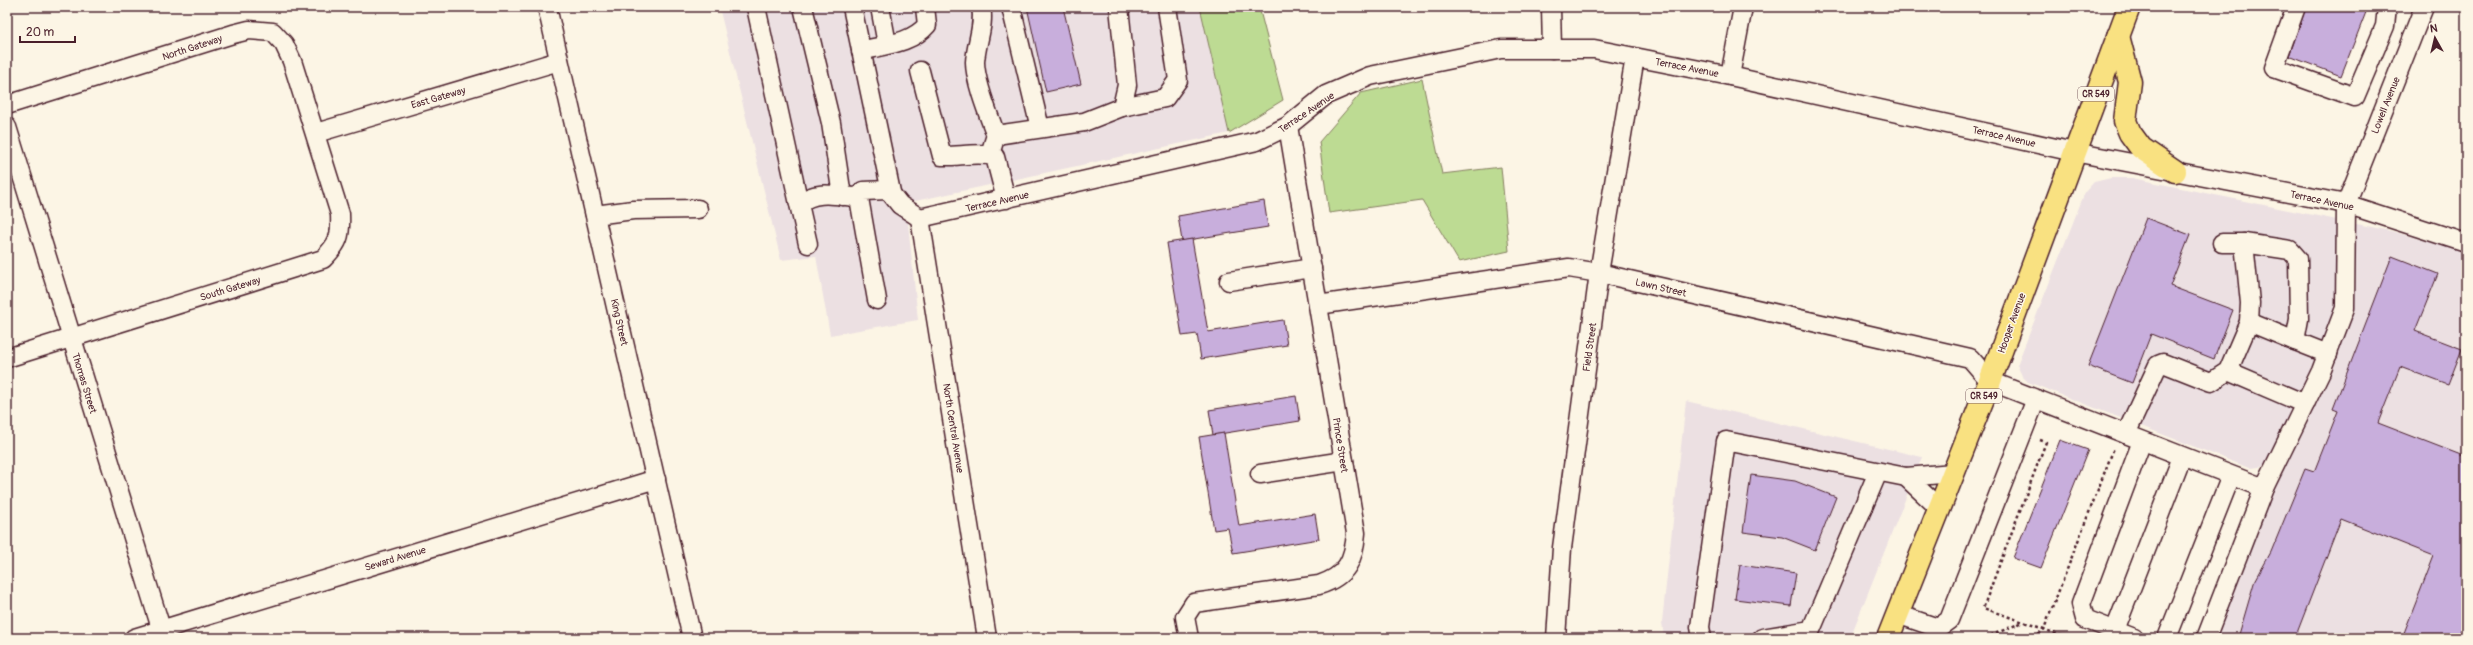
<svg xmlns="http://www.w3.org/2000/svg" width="2473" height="645" font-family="Pangolin,sans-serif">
<rect width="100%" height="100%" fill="#fcf5e5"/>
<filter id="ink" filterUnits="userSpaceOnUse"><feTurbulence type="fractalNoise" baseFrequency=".025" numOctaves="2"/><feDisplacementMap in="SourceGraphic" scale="8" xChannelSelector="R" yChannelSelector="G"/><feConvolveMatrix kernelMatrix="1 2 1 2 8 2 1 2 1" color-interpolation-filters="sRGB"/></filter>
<g filter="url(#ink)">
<g fill="#ece0e2">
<polygon points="719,7 1200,7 1229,133 906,203 918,320 830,335 816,256 781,260"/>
<polygon points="2111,178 2132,178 2391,231 2466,252 2466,638 2198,638 2267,463 2259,467 2249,468 2028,382 2022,376 2017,365 2085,192 2094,182"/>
<polygon points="1686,401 1922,457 1850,638 1664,638 1662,622"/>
</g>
<g fill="#bddb93" stroke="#847d5f">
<polygon points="1200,7 1259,7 1283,100 1229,133"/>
<polygon points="1422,79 1442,174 1501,167 1509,251 1459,262 1422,200 1329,213 1319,142 1361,93"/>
</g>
<g fill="#c8aedc" stroke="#4a1f2b">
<polygon points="1027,7 1063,7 1081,84 1046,92"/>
<polygon points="2306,7 2368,7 2341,76 2289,56"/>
<polygon points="1264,201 1268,227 1182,241 1178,216"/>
<polygon points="2146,218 2190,235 2170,286 2233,310 2214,359 2151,334 2132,383 2088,366"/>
<polygon points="1192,239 1208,332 1283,320 1287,345 1201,359 1197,334 1182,336 1167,243"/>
<polygon points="2392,256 2438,274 2415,331 2462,349 2448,385 2400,367 2378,423 2466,457 2466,617 2458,638 2402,638 2434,556 2341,519 2295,638 2238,638 2254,583 2271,552 2305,469 2314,472 2338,411 2333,409"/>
<polygon points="1296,396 1300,421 1213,435 1209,410"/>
<polygon points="1224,433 1239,526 1315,514 1319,539 1233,553 1228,528 1214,530 1199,437"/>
<polygon points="2060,440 2088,450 2041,568 2013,558"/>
<polygon points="1751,475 1795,481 1836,497 1815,550 1782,537 1743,532"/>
<polygon points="1740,565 1796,573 1791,606 1735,599"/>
</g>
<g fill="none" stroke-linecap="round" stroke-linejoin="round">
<defs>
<g id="minor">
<polyline points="547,7 692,638"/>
<polyline points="756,7 799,204"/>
<polyline points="803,7 831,123 842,196"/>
<polyline points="852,7 891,192"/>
<polyline points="880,7 887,44"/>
<path d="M981,7C985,25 976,43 975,62C975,82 989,116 996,135"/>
<polyline points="1011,7 1040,128"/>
<polyline points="1551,7 1552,49"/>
<polyline points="2296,7 2274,68 2355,97 2385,26 2387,7"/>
<path d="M861,51C883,45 911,44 927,25L925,7"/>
<path d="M920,71L942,156C957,157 983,151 995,157L1006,199"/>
<polyline points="1730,76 1743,7"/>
<path d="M7,105L233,34L249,30L273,32L284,44L292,61L340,214C341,236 339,243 323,259L7,358"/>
<polyline points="1122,107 1165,98 1178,80 1167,7"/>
<polyline points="7,127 164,638"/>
<polyline points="316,133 559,61"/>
<polyline points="990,154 996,135 1084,122 1122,107 1127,85 1119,7"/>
<polyline points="595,215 633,210 698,209"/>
<polyline points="920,218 1257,141 1288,126 1326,95 1370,76 1501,49 1594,49 1730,76 2074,152 2346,204 2466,243"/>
<polyline points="920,218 987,638"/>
<polyline points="2244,243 2290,250 2298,259 2299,319 2295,341 2328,354"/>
<path d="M808,244L799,204C814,190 835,195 854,197"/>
<polyline points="1229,281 1312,268"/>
<polyline points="877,300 859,198 863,191 888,190 900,205 920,218"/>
<polyline points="1318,305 1569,268 1599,273 1970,358 1990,381 2264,488"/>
<polyline points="2249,322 2295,341"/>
<polyline points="2228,371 2305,404"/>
<polyline points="2126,434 2158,365 2163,363 2211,382 2228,371 2249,322 2250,303 2244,243 2222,243"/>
<polyline points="1260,474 1344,461"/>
<polyline points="1939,508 1906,477 1953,473"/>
<polyline points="1897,614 1938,628 1949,620 2036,399"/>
<polyline points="2115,630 2182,457"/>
<polyline points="134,638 656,479"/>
<path d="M1189,638L1185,617L1194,603L1319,585C1347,576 1354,560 1356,533L1288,126"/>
<polyline points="1556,638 1562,548 1599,273 1635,57"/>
<polyline points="1702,638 1700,627 1726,441 1906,477"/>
<polyline points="1762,638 1811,630 1878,472"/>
<polyline points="2134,638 2085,619 2081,604 2142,441"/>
<polyline points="2167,638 2231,476"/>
<polyline points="2206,638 2264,488 2321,371 2345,308 2346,204 2424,7"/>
</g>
<g id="major">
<polyline points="2118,36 2130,82 2125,121 2130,133 2141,148 2175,171"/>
<polyline points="1888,638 1990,381 2129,7"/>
</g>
</defs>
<use href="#minor" stroke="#4a1f2b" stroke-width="21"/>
<use href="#major" stroke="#4a1f2b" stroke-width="25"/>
<g stroke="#4a1f2b" stroke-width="2.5" stroke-dasharray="3 3" stroke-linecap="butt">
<polyline points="2040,440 2046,442 1983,608 2044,629 2114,448"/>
<polyline points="1985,638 2023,622"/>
<polyline points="2034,638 2044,629 2065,638"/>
</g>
<use href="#minor" stroke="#fcf5e5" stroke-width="18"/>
<use href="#major" stroke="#f9e181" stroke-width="22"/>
</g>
</g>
<g text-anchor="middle" stroke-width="3" stroke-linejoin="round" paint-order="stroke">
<g fill="#fcf5e5" stroke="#7f5f63" stroke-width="1">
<rect x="2078" y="87" width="36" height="14" rx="3"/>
<rect x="1966" y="389" width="36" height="14" rx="3"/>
</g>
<g font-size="9" font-weight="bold" fill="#4a1f2b">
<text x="2096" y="97">CR 549</text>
<text x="1984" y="399">CR 549</text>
</g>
<g font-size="10" fill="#4a1f2b" stroke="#fcf5e5">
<text transform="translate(192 47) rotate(-18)" y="4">North Gateway</text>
<text transform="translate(1687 67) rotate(11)" y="4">Terrace Avenue</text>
<text transform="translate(438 97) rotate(-16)" y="4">East Gateway</text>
<text transform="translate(2385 105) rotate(-68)" y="4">Lowell Avenue</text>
<text transform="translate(1306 112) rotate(-34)" y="4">Terrace Avenue</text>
<text transform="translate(2004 136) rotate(13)" y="4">Terrace Avenue</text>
<text transform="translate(2322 200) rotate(12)" y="4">Terrace Avenue</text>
<text transform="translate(997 201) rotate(-13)" y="4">Terrace Avenue</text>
<text transform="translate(1661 287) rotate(13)" y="4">Lawn Street</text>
<text transform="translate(230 288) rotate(-17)" y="4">South Gateway</text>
<text transform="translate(620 322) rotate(77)" y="4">King Street</text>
<text transform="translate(2011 323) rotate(-70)" y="4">Hooper Avenue</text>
<text transform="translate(1589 347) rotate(-82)" y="4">Field Street</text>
<text transform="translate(85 383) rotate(73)" y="4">Thomas Street</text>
<text transform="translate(954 428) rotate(81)" y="4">North Central Avenue</text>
<text transform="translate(1341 445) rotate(81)" y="4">Prince Street</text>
<text transform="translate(395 558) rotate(-17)" y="4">Seward Avenue</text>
</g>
</g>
<rect width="2473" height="645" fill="none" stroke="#fcf5e5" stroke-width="24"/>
<rect x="12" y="12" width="2449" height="621" fill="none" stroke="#4a1f2b" stroke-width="1.5" filter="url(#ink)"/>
<g transform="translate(2435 38) rotate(352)" stroke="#fcf5e5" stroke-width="3" paint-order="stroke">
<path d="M0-3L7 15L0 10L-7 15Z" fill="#4a1f2b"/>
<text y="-6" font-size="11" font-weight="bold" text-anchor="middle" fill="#4a1f2b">N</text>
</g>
<path d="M20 36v6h55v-6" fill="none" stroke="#4a1f2b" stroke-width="2"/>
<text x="26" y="36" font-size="12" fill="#4a1f2b" stroke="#fcf5e5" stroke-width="3" paint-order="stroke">20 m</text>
</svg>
